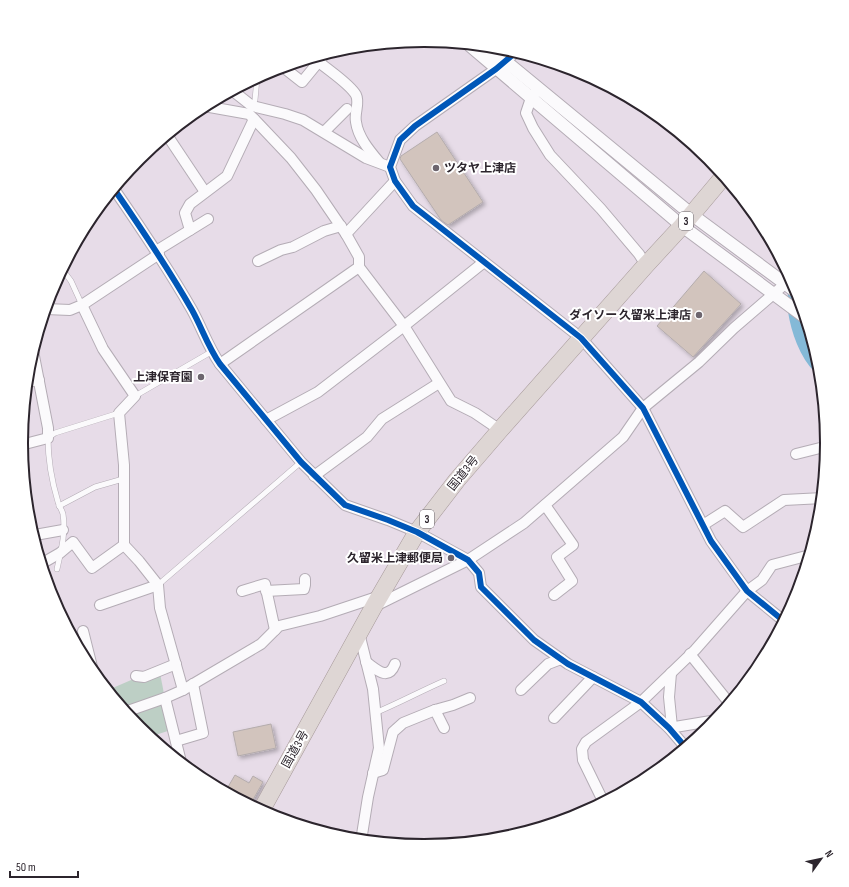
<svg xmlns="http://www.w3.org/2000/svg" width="849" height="887" font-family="'Sofia Sans Condensed','Noto Sans JP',sans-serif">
<defs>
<filter id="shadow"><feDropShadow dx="2.5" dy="2.5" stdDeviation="2" flood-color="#0004"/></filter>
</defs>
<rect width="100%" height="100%" fill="#e7dce8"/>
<polygon fill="#bdcfc5" points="159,668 171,730 149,737 139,729 108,690"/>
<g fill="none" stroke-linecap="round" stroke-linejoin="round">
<path stroke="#84b9d7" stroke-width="16" d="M796,286C796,294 795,303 796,311C799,330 807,353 820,366"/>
</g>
<g fill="#d2c4bd" stroke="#b4acad" filter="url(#shadow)">
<polygon points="437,132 483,202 448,225 441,220 400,159 401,156"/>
<polygon points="704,271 741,304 693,357 657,326"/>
<polygon points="271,724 276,748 238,756 233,732"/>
<polygon points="235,775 249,783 253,776 263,782 250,805 225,792"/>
</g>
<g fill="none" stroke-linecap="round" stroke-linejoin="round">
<defs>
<g id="service">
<polyline points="252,106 255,100 257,78"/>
<polyline points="62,269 71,281 82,305"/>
<polyline points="135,396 211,352"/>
<polyline points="59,506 95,487 123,479"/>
<path d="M57,569C61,551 66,533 63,514C62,510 59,506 58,502C52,482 48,459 48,438L55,433L119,413"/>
<polyline points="158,585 301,462"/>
<path d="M375,713C399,703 421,691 444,681"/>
</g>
<g id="minor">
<polyline points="516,52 496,69 415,126 400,140 390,167 395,181 413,206 581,338 643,408 711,541 747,591 785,622"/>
<path d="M319,62C328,70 350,84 356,95C360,103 354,113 356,122C358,137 369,150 379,162"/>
<polyline points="283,67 302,82 325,54"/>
<polyline points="233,91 252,106 285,114 303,120 366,158 390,167"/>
<polyline points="536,92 531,98 526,113 533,128 550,155 601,209 639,254 646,265"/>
<polyline points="204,106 249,114 254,119 291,158 316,190 346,234 359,257 359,267 404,326 451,401 475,413 500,430"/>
<polyline points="324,132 347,109"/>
<polyline points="167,135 205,192"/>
<path d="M114,189C141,228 168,268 192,310C202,328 208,347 220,364L301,462L345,505L388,520L417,532L468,560L479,573L481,587L534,640L568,664L641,702L669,728L681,742L685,749"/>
<polyline points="190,230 185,213 190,204 227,176 254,119"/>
<polyline points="346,234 395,181"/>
<polyline points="156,251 208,219"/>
<polyline points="258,261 281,250 293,247 324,231 341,226"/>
<polyline points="82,305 103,349 135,396 119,413 124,465 124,545 139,561 158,585 160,608 183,690"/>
<polyline points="46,309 70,310 82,305 159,254"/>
<polyline points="220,364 359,267"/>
<polyline points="27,382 39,380"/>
<polyline points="266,420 318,392 404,326 484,262"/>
<polyline points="21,445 48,438 48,428 33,351"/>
<polyline points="796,454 828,446"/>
<polyline points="314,476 367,437 382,419 439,383"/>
<polyline points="545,505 573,545 557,557 572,581 554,595"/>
<polyline points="703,525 725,511 743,527 784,500 823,498"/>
<polyline points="33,537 35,535 63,530"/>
<polyline points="41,564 60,553 73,542 92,568 124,545"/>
<polyline points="242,591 265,584 275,630"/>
<polyline points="266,591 304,589 305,585 305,579"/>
<polyline points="100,605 158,585"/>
<polyline points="375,606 468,560 524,523 623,437 643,408 699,362 734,328 785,284 791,278"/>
<polyline points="83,631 93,671"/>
<polyline points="359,633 373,689 379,748 368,797 361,841"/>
<polyline points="690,654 730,704"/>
<path d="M366,662C376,669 388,682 395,664"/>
<polyline points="671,673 669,697 672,727"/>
<polyline points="136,676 144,677 176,664"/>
<polyline points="521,690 548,664 561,659"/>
<polyline points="165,698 181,762 180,762"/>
<polyline points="435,710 453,705 470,698"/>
<polyline points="125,712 165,698 183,690 261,644 279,626 320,616 380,596"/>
<polyline points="554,718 593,677"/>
<polyline points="669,728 717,720"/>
<polyline points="176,741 203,733 193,684"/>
<polyline points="373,773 383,770 393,732 403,723 435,710 444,728"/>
<polyline points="604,803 583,760 582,749 586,742 641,702 695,650 747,591 762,580 772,565 810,555"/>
</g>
<g id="tertiary">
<polyline points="468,44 682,226 806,318"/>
<polyline points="487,46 691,214 799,294"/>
</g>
<polyline id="trunk" points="261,811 374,606 417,532 457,480 500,430 646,265 682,226 724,176"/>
</defs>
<use href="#service" stroke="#b4acb5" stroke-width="6"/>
<use href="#minor" stroke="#b4acb5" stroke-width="12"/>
<use href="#tertiary" stroke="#b4acb5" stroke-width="14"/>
<use href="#trunk" stroke="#a59898" stroke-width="18"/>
<use href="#service" stroke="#fbfafc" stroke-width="5"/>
<use href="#minor" stroke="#fbfafc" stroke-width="10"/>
<use href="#tertiary" stroke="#fbfafc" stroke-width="12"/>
<use href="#trunk" stroke="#ded6d4" stroke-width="17"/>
<defs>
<g id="cycleway">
<polyline points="516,52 496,69 415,126 400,140 390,167 395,181 413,206 581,338 643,408 711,541 747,591 785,622"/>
<path d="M114,189C141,228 168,268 192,310C202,328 208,347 220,364L301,462L345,505L388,520L417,532L468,560L479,573L481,587L534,640L568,664L641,702L669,728L681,742L685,749"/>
</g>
</defs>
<use href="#cycleway" stroke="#fff" stroke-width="8"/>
<use href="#cycleway" stroke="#0057b8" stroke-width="6"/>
</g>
<g fill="#6d656e" stroke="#fff" stroke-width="1.5">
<circle cx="436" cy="168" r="4"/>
<circle cx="699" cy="315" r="4"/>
<circle cx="201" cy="377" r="4"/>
<circle cx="451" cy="558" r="4"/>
</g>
<g text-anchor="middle" stroke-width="4" stroke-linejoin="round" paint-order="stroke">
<g fill="#fff" stroke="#6b666c" stroke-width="1">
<rect x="679" y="212" width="14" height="18" rx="3"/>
<rect x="420" y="510" width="14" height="18" rx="3"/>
</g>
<g font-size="11" font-weight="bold" fill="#2c252d">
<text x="686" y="225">3</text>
<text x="427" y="523">3</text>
</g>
<g font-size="12" font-weight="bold" fill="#2c252d" stroke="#fff" text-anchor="end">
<text x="444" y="172" text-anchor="start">ツタヤ上津店</text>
<text x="691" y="319">ダイソー 久留米上津店</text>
<text x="193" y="381">上津保育園</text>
<text x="443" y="562">久留米上津郵便局</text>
</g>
<g font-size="12" fill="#2c252d" stroke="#fff">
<text transform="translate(463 473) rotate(-51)" y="4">国道3号</text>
<text transform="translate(295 749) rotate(-61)" y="4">国道3号</text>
</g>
</g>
<path d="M0 0H849V887H0ZM28 443a396 396 0 1 1 792 0a396 396 0 1 1-792 0Z" fill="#fff" fill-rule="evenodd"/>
<path fill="none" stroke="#2c252d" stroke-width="2" d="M28 443a396 396 0 1 1 792 0a396 396 0 1 1-792 0Z"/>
<g transform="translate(821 859) rotate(57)" stroke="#ffffff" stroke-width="3" paint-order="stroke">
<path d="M0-3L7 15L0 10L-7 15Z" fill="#2c252d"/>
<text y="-6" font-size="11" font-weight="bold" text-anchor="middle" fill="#2c252d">N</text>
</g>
<path d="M10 871v6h68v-6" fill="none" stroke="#2c252d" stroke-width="2"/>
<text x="16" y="871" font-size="12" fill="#2c252d" stroke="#ffffff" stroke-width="3" paint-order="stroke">50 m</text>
</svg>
